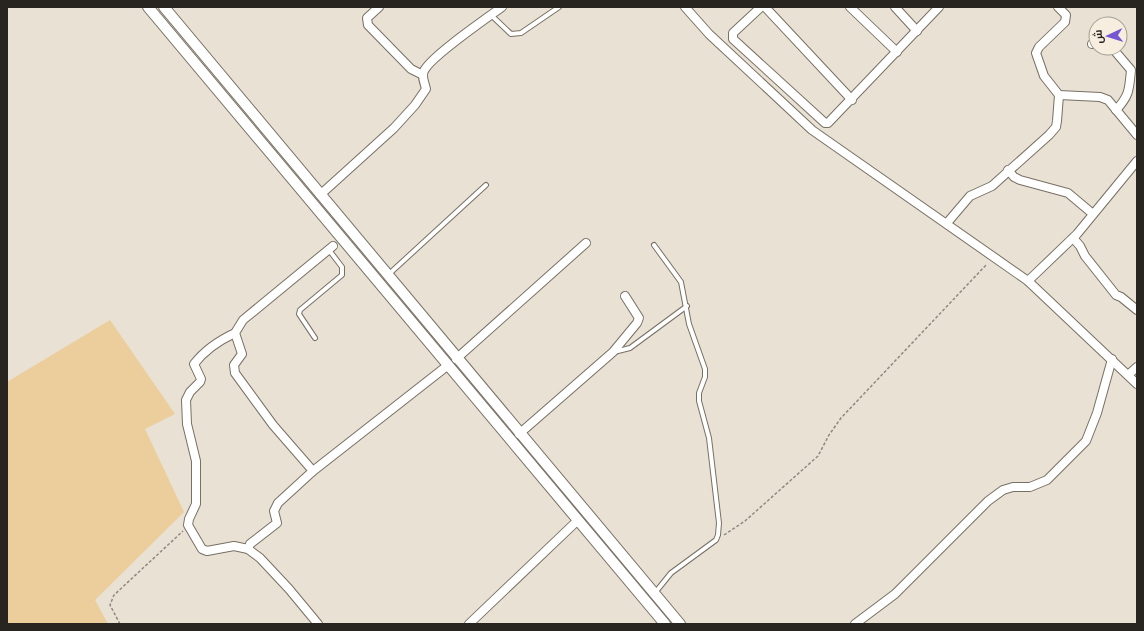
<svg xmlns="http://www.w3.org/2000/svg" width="1144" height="631" font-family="Arial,Cairo,sans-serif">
<rect width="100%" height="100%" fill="#e9e1d3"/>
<polygon fill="#ebce9b" points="110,320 175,414 145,429 184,512 95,600 108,624 7,624 7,382"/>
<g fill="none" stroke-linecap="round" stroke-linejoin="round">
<defs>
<g id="service">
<polyline points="491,15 511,34 521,33 559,7"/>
<polyline points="654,245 681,282 689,324 705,369 705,377 699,393 699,401 709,438 719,523 718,535 716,540 671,573 654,594"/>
<polyline points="389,274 486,185"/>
<polyline points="315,338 299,314 300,310 342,275 342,267 329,250"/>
<polyline points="614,352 630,348 687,306"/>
</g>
<g id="minor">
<polyline points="379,7 367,18 368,25 411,69 423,75"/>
<polyline points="685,7 709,34 812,130 1028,281 1137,384"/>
<polyline points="761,7 733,33 733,39 825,123 828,123 939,7"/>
<polyline points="765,7 852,100"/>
<polyline points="850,7 897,52"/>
<polyline points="895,7 917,31"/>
<polyline points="1092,44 1096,44"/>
<path d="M1110,48L1114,50L1131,70C1129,89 1130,95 1116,110"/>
<polyline points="1059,95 1100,97 1108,100 1137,135"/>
<polyline points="1008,170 1014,177 1020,180 1068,193 1093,214"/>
<path d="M320,195L394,128L415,105L426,89C425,84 421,76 424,71C430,57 487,18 502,7"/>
<polyline points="947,223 970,196 992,186 1049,135 1056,127 1057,121 1059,95 1044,76 1036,53 1039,47 1065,22 1066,15 1058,7"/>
<polyline points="1073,238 1080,246 1085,256 1116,295 1121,297 1137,310"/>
<polyline points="1028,281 1077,234 1137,161"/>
<path d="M235,333C220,340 204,351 194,364L201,379L200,382L190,392L186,400L187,424L196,461V504L189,519L188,525L202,549L207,551L234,546L248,549L260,558L289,589L318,624"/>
<polyline points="456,359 586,243"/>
<polyline points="1128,375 1137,367"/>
<polyline points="519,434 613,352 637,323 639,318 625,296"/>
<polyline points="313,471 273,425 235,373 234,365 242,354 235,333 243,320 333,246"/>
<polyline points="248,549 250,544 277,523 274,511 278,503 313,471 447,366"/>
<polyline points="469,624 577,521"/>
<polyline points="855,624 895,594 988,501 1003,490 1013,487 1030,487 1047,480 1086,441 1097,413 1112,359"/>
</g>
<g id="tertiary">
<polyline points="148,7 665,624"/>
<polyline points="164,7 680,624"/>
</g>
</defs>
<use href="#service" stroke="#777064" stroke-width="6"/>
<use href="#minor" stroke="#777064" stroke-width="10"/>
<use href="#tertiary" stroke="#777064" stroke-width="12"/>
<g stroke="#8e887f" stroke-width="1.5" stroke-dasharray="3 2" stroke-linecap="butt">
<polyline points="724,535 745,521 818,456 829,435 841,418 987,264"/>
<polyline points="120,624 110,605 114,595 183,531"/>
</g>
<use href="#service" stroke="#fff" stroke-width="4"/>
<use href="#minor" stroke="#fff" stroke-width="8"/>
<use href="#tertiary" stroke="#fff" stroke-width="10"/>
</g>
<rect width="1144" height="631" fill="none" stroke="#282520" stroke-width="16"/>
<g transform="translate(1108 36) rotate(266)"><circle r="19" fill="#f7eee0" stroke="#a49e93"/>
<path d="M0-3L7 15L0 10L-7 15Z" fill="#7657d1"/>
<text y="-6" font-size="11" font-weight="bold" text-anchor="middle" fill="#282520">ش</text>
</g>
</svg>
